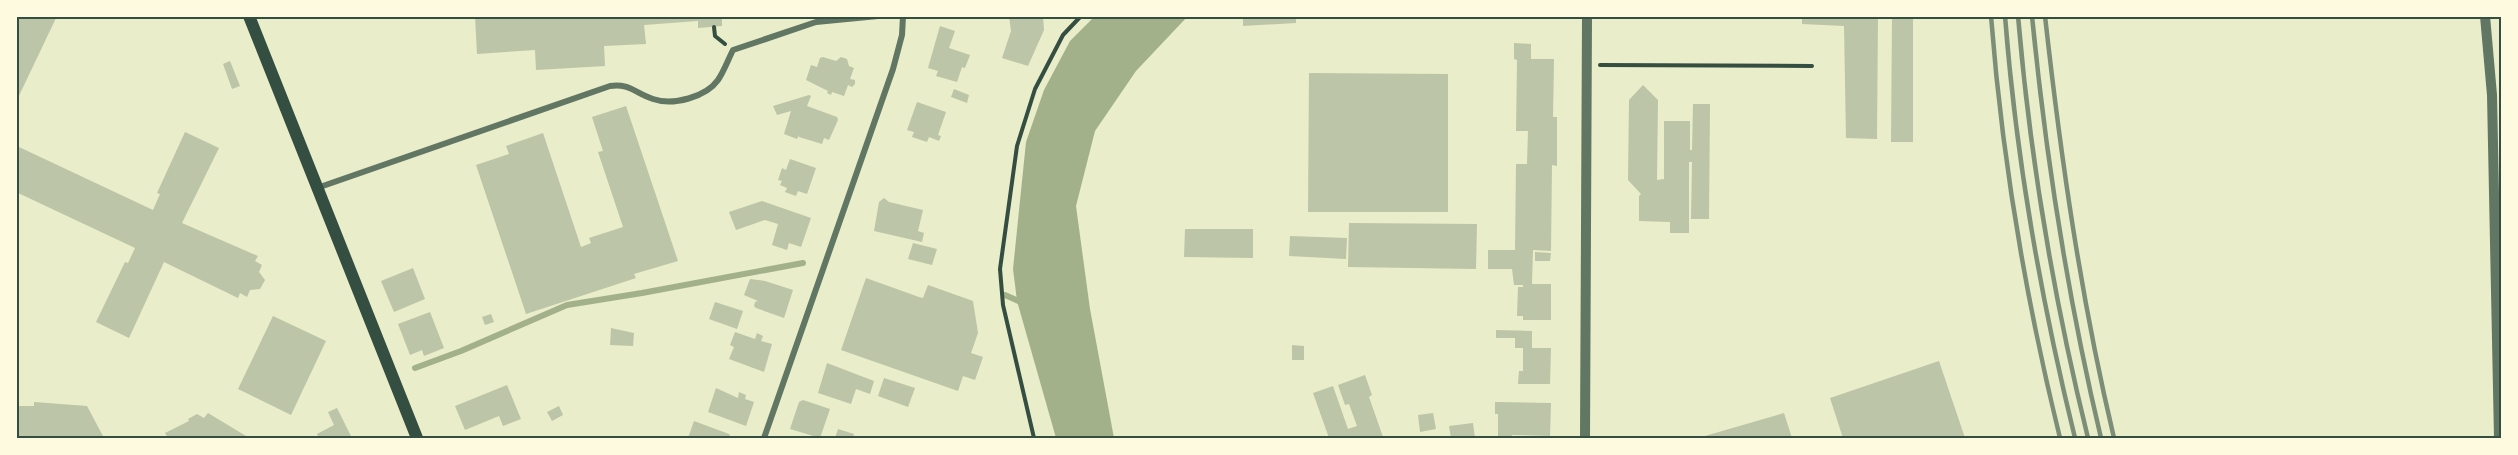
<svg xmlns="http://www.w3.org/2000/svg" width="2518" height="455" font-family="'PT Sans',sans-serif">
<rect width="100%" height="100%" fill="#e9edc9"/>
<polygon fill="#a3b18a" points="1095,16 1187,17 1136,71 1095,131 1076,206 1090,309 1114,438 1056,438 1017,301 1013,269 1026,142 1044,90 1070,41"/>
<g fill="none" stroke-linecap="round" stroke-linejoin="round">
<g stroke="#a3b18a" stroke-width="6">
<polyline points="1005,295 1023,303"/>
<polyline points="415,368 461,351 567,305 642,293 803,263"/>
</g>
</g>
<g fill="#bcc5a7">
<polygon points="16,16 57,16 16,102"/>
<polygon points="475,16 722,16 722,26 698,28 698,21 644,25 646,44 604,46 605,66 536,70 535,50 477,54"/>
<polygon points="1009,16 1043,16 1044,30 1028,66 1002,58 1011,31"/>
<polygon points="1243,16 1296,16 1296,23 1243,26"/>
<polygon points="1802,16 1878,16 1877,139 1846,138 1844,26 1802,24"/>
<polygon points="1892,16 1913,16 1913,142 1891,142"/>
<polygon points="940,26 955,31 949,48 970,55 965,68 962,67 957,82 936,76 938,71 928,68"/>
<polygon points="1514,43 1531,44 1531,59 1554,59 1553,117 1557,117 1557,166 1552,165 1551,251 1533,250 1532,284 1551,284 1551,320 1523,320 1523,316 1517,316 1518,287 1523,287 1523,285 1514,285 1512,269 1488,269 1488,250 1515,250 1516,164 1527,164 1528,131 1516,131 1517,60 1514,59"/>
<polygon points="823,57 836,61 841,57 847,59 849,66 854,68 850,79 855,80 855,84 852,87 848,85 844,96 832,92 831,95 827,93 828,91 806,80 811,65 817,67 820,58"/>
<polygon points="230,61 240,86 232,89 223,64"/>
<polygon points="1309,73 1448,74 1448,212 1308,212"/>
<polygon points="1643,85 1658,100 1657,180 1664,179 1664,121 1690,121 1690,150 1692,150 1693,104 1710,104 1709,219 1691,219 1692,162 1689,162 1689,233 1670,233 1670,222 1639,221 1639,196 1641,194 1628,180 1629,100"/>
<polygon points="954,89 969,95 967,103 951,97"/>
<polygon points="809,95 811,96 807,106 837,117 838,120 829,140 824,138 822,144 799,137 799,135 797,139 784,134 791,111 777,115 773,106"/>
<polygon points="917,102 946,112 938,135 941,136 939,141 929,137 927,142 912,137 914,132 907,130"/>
<polygon points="626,106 678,261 634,274 636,278 526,314 476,165 509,154 506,146 543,133 581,247 591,243 589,238 623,227 598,152 603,151 592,117"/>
<polygon points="185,132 219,148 182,223 258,256 255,261 262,265 259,272 265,280 260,289 250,290 247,297 240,293 238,298 164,262 129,338 96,322 125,262 128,263 135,248 16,192 16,151 19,147 153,210 160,194 157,193"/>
<polygon points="790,159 816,168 807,194 798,191 796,196 785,192 787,188 780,185 782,181 778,180 782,168 786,170"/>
<polygon points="884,198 889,202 923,210 918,231 924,233 922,242 874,231 879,202"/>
<polygon points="762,201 811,218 801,247 789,243 787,250 772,245 778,224 765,220 736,230 729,212"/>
<polygon points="1349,223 1477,224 1476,269 1348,267"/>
<polygon points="1185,229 1253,229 1253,258 1184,257"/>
<polygon points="1290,236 1347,238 1346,259 1289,256"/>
<polygon points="913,243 937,249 932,265 908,259"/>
<polygon points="1535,252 1551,253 1550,261 1535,261"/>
<polygon points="413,268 425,299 394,312 381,281"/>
<polygon points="866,278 919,297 923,298 928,285 973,301 978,333 971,353 983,357 975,380 963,376 958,391 841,350"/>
<polygon points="750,279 765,281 793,290 784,318 756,308 754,306 755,302 758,301 744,295"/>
<polygon points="715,302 743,311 737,329 709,319"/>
<polygon points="430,312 444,348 424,356 422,350 410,355 398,324"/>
<polygon points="491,314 494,322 485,325 482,317"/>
<polygon points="273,316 326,341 291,415 238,389"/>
<polygon points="611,328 634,333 633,346 610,345"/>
<polygon points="1496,330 1532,331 1532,348 1551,348 1550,384 1518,384 1519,371 1523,371 1523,348 1515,348 1515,338 1496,338"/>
<polygon points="735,332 755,339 757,333 763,336 761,341 772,344 764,372 729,359 734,347 730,345"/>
<polygon points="1292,345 1304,346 1304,360 1292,360"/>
<polygon points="1939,361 1965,438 1843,438 1830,398"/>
<polygon points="827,363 874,381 870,394 856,389 851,404 818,393"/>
<polygon points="1365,375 1372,395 1369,397 1383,437 1329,438 1313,393 1333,386 1348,429 1357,426 1349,404 1345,405 1338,385"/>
<polygon points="884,378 915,388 908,407 878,396"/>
<polygon points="507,385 521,419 503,426 499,416 465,430 455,406"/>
<polygon points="716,388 738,398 739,392 746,395 745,399 754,402 746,426 708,412"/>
<polygon points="803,400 830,409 820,438 790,429 799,402"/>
<polygon points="34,402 87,406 104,438 16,438 16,406 34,406"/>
<polygon points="1495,402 1551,403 1550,436 1512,435 1512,438 1498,438 1498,414 1495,414"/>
<polygon points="559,406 563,415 552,421 547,412"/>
<polygon points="337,408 352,438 319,438 317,434 334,425 328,412"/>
<polygon points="208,413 246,436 244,438 168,438 165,433 189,421 188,419 197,414 204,418"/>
<polygon points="1433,413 1436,429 1420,432 1418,415"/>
<polygon points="1784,413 1792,438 1698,438"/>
<polygon points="694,421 729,434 731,438 688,438"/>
<polygon points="1473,423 1475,438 1451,438 1449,426"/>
<polygon points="838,429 854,434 853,438 835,438"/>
</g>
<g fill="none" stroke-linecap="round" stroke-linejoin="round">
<g stroke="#344e41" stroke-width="4">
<polyline points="714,27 715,36 725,44"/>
<polyline points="1600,65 1812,66"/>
<polyline points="1034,438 1003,305 1000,269 1017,146 1035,89 1063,35 1081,16"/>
</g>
<g stroke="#617663" stroke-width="6">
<path d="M317,188L610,86C629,83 635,93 653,99C673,106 706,97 718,80C724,71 728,60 733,50L816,22L878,16"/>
<polyline points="764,438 893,69 902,35 903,16"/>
</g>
<g stroke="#617663" stroke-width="10">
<polyline points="2485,16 2492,95 2499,438"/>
<polyline points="1585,438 1587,16"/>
</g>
<polyline stroke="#344e41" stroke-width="12" points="249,16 417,438"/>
<g stroke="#7c8e77" stroke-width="4.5">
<path d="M1991,16C2002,159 2026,300 2060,438"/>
<path d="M2005,16C2016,158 2041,300 2075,438"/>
<path d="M2018,16C2030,158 2054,300 2088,438"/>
<path d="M2032,16C2046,159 2068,299 2101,438"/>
<path d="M2045,16C2061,159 2081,299 2114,438"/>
</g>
</g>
<rect width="2518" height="455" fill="none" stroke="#fefae0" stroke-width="36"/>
<rect x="18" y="18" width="2482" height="419" fill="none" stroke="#344e41" stroke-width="2"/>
</svg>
